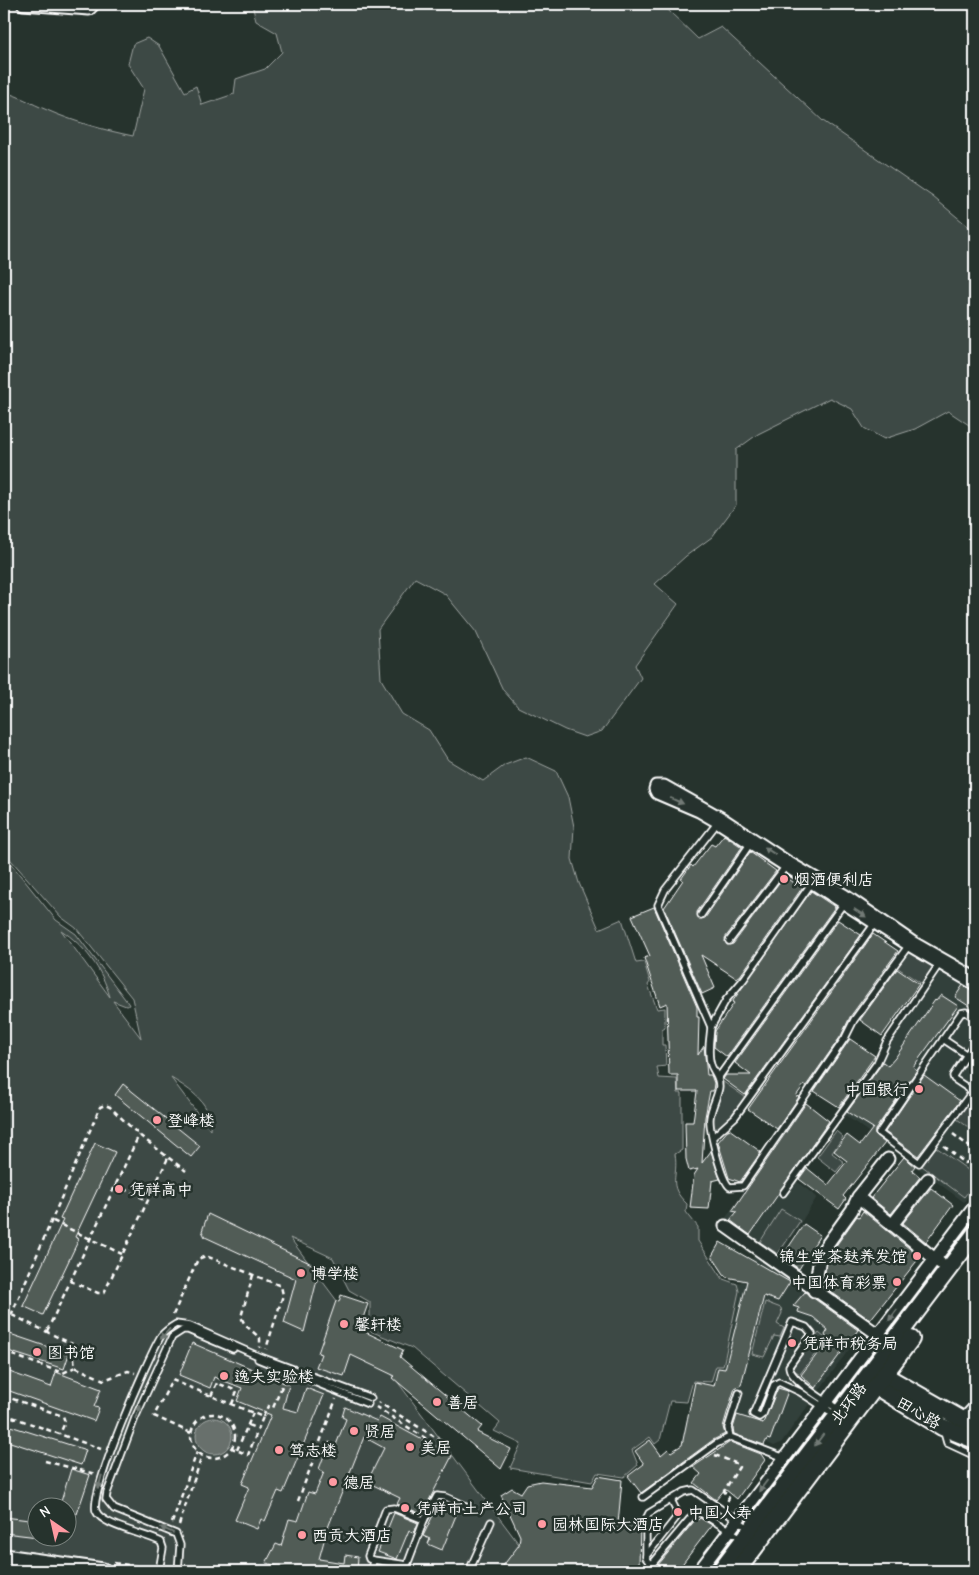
<svg xmlns="http://www.w3.org/2000/svg" width="979" height="1575" font-family="'Comic Neue','LXGW WenKai TC',sans-serif">
<rect width="100%" height="100%" fill="#26332d"/>
<filter id="ink" filterUnits="userSpaceOnUse"><feTurbulence type="fractalNoise" baseFrequency=".02" numOctaves="2"/><feDisplacementMap in="SourceGraphic" scale="10" xChannelSelector="R" yChannelSelector="G"/><feConvolveMatrix kernelMatrix="1 2 1 2 8 2 1 2 1" color-interpolation-filters="sRGB"/></filter>
<g filter="url(#ink)">
<g fill="#333f3a">
<polygon points="942,969 975,988 975,1186 964,1202 845,1115 881,1064 889,1044"/>
<polygon points="774,1146 801,1163 781,1195 795,1180 817,1197 778,1259 723,1222"/>
<polygon points="754,1255 863,1330 781,1443 774,1446 731,1427 742,1391 711,1382 717,1366 723,1366 739,1291 737,1284 742,1281"/>
</g>
<g fill="#3e4944" stroke="#9ea4a2" fill-rule="evenodd">
<path d="M252,4H666L668,10L698,39L721,27L823,121L933,197L975,232V433L969,425L948,411L915,429L884,439L864,428L852,409L830,398L758,434L736,450V505L712,537L686,556L655,584L678,604L635,665L641,678L602,731L585,737L565,730L518,707L503,690L476,632L445,594L415,578L378,629L381,679L402,714L429,730L448,760L483,781L505,765L526,757L556,771L568,797L574,827L572,859L579,883L599,929L622,919L636,963L644,962L650,982L648,985L657,1009L665,1008V1027L662,1029V1045H665L666,1066L657,1067L659,1078L677,1079L678,1093H682V1150L675,1154C679,1178 666,1184 687,1204L686,1212L698,1227V1241L723,1279L737,1284L739,1291L723,1366H716L711,1382L693,1381L687,1402L670,1401L660,1440L655,1444L650,1437L632,1450L638,1465L624,1477L597,1473L592,1482L510,1468L521,1444L494,1431L500,1423L412,1348L370,1331V1302L349,1290L333,1258L290,1238L539,1571H4V855L56,920L76,934L128,1003L129,1005L126,1006L113,1001L141,1038L132,998L76,928L61,917L4,852V92C22,97 30,103 47,110C74,122 104,130 133,136L144,89L128,64L133,44L147,38L159,46L185,92L196,86L202,105L234,94L236,79L265,69L282,52L277,33L256,21ZM61,930C85,946 102,969 110,997ZM171,1078C191,1090 213,1104 210,1130ZM38,1508H68V1538H38Z"/>
<polygon points="910,950 935,965 922,984 895,966"/>
<polygon points="722,1081 745,1097 730,1119 717,1129 711,1125 715,1099"/>
<polygon points="973,1096 975,1098 975,1132 957,1119"/>
<polygon points="836,1131 843,1137 832,1153 844,1162 836,1172 817,1157"/>
<polygon points="936,1147 968,1170 975,1161 975,1183 964,1197 922,1166"/>
<polygon points="781,1209 800,1221 778,1254 760,1242"/>
<polygon points="765,1302 781,1308 782,1313 777,1324 784,1328 780,1337 774,1336 764,1357 752,1354"/>
<polygon points="819,1333 825,1338 825,1341 800,1374 794,1370 793,1366"/>
<polygon points="708,1503 719,1510 714,1518 703,1510"/>
</g>
<circle fill="#67706c" stroke="#a4a9a7" cx="214" cy="1436" r="18"/>
<g fill="#515c57" stroke="#fff">
<polygon points="724,835 742,847 697,912 698,919 705,918 750,852 776,871 725,938 727,945 733,944 784,876 802,888 740,976 736,978 701,955 715,988 702,994 664,908 683,880 681,879 691,865 693,867 711,844 715,846"/>
<polygon points="811,891 835,907 727,1057 714,1047 715,1031 734,1003 732,1002"/>
<polygon points="654,907 697,1007 697,1017 699,1017 698,1055 704,1046 707,1075 711,1075 714,1083 713,1091 710,1091 705,1117 702,1163 711,1151 720,1179 712,1181 709,1209 690,1208 694,1175 698,1169 689,1171 686,1159 685,1122 693,1122 697,1091 678,1091 678,1075 669,1075 667,1003 660,1006 644,958 650,956 632,916"/>
<polygon points="838,920 861,935 745,1095 723,1079 726,1075 751,1075 735,1063"/>
<polygon points="873,934 898,951 850,1017 841,1036 806,1086 804,1085 796,1096 799,1097 777,1129 748,1109"/>
<polygon points="897,969 919,984 882,1036 860,1020"/>
<polygon points="963,985 975,991 975,1010 955,997"/>
<polygon points="941,995 958,1006 913,1067 917,1070 875,1130 875,1135 885,1143 843,1196 846,1199 839,1209 799,1179 807,1168 828,1185 847,1161 834,1151 847,1135 860,1145 873,1128 847,1112 883,1062 888,1066 895,1058 935,1000 936,1001"/>
<polygon points="850,1039 875,1056 839,1107 814,1091"/>
<polygon points="924,1075 960,1101 918,1156 885,1132"/>
<polygon points="123,1084 200,1146 191,1157 115,1095"/>
<polygon points="806,1103 829,1121 750,1235 730,1220 737,1212 732,1211"/>
<polygon points="729,1129 761,1152 740,1182 729,1178 718,1142"/>
<polygon points="95,1143 115,1152 75,1237 79,1239 43,1315 23,1306 63,1220 60,1219"/>
<polygon points="904,1157 915,1166 912,1170 920,1177 891,1214 871,1198"/>
<polygon points="931,1188 953,1205 926,1242 903,1223"/>
<polygon points="863,1211 920,1257 870,1320 823,1286 829,1276 825,1273 826,1266 834,1257 830,1254 857,1216 859,1217"/>
<polygon points="208,1214 320,1268 304,1332 284,1323 296,1279 205,1237 202,1231"/>
<polygon points="804,1224 820,1235 799,1269 782,1257"/>
<polygon points="720,1242 790,1282 778,1301 764,1296 741,1385 735,1388 727,1413 723,1427 725,1434 713,1440 641,1493 628,1476 644,1464 635,1451 650,1440 661,1455 668,1449 671,1452 682,1445 695,1382 714,1386 718,1368 725,1369 747,1281 726,1277 712,1256"/>
<polygon points="805,1292 858,1330 815,1388 801,1375 828,1340 825,1335 828,1330 813,1317 798,1312 799,1308 793,1306"/>
<polygon points="341,1295 368,1304 359,1329 403,1350 400,1357 482,1426 477,1432 511,1449 501,1469 393,1378 395,1376 351,1355 344,1376 316,1367 321,1354 318,1353 336,1301 339,1302"/>
<polygon points="10,1334 69,1354 64,1369 5,1350"/>
<polygon points="192,1343 289,1385 283,1408 298,1412 306,1388 324,1395 283,1493 278,1491 265,1521 261,1519 257,1529 235,1520 249,1487 242,1484 271,1415 237,1401 242,1388 214,1377 210,1388 179,1375"/>
<polygon points="4,1370 51,1387 56,1372 101,1389 94,1407 99,1408 94,1421 4,1389"/>
<polygon points="778,1388 788,1391 770,1440 767,1439 764,1445 734,1434 733,1428 737,1415 763,1423"/>
<polygon points="345,1407 377,1421 380,1417 452,1456 422,1514 397,1504 400,1498 367,1482 384,1448 364,1437 327,1530 319,1559 344,1563 345,1555 358,1557 357,1571 295,1571 266,1563 276,1544 281,1546 289,1519 298,1521 308,1492 315,1494 324,1472 319,1469 329,1442 336,1445 346,1419 342,1417"/>
<polygon points="4,1424 86,1450 81,1465 4,1440"/>
<polygon points="730,1442 761,1454 765,1460 737,1499 725,1489 716,1500 694,1483 701,1474 693,1467"/>
<polygon points="71,1469 90,1475 77,1514 68,1511 68,1508 59,1508"/>
<polygon points="598,1476 622,1480 618,1524 640,1523 639,1567 618,1568 617,1571 499,1571 519,1545 520,1536 501,1495 512,1488 521,1493 527,1484 541,1481 592,1487"/>
<polygon points="440,1501 459,1508 442,1550 428,1544 430,1539 423,1536"/>
<polygon points="394,1513 418,1523 414,1533 409,1530 397,1559 378,1552"/>
<polygon points="4,1517 38,1521 38,1537 4,1533"/>
<polygon points="700,1518 712,1525 677,1571 653,1571 696,1519 698,1520"/>
</g>
<g fill="none" stroke-linecap="round" stroke-linejoin="round">
<defs>
<g id="lane">
<path d="M718,822L665,890L658,905L711,1027C710,1039 707,1053 711,1065C714,1073 719,1076 719,1086C719,1094 711,1107 710,1118C709,1129 721,1181 730,1187L743,1186L845,1038L854,1020L909,945"/>
<polyline points="701,915 750,844"/>
<polyline points="729,941 786,866"/>
<polyline points="975,1018 966,1012 961,1013 879,1133 919,1163 969,1096 975,1096"/>
<polyline points="711,1027 726,1000 744,979 813,881"/>
<polyline points="943,1039 967,1055"/>
<polyline points="975,1042 953,1076 954,1079 975,1093"/>
<polyline points="718,1078 844,903"/>
<polyline points="713,1137 735,1117 875,923"/>
<polyline points="783,1193 877,1063 887,1041 940,963"/>
<polyline points="258,1359 368,1404"/>
<polyline points="739,1393 728,1428 730,1437 785,1458"/>
<path d="M837,1416L800,1392L779,1382L774,1385L763,1414L759,1417L753,1414L792,1322L806,1327L812,1334L789,1366C789,1380 828,1402 839,1410"/>
<polyline points="943,1429 947,1443 975,1456"/>
<polyline points="643,1497 716,1444 730,1437"/>
<polyline points="743,1539 699,1512 693,1515 653,1563 650,1563 646,1558 646,1519 649,1513 684,1492 693,1490 750,1529"/>
<polyline points="646,1556 676,1518 676,1510 671,1500"/>
<polyline points="373,1560 407,1565 424,1520"/>
<path d="M159,1571L163,1548L161,1542C147,1534 102,1526 96,1511C89,1493 148,1357 161,1336C165,1331 171,1327 176,1324L190,1326L258,1356L371,1398"/>
<polyline points="178,1571 180,1545 176,1534 114,1509 106,1499 107,1493 135,1418 172,1337 183,1330 188,1330 233,1349"/>
<polyline points="371,1571 373,1560 369,1559 368,1556 386,1509 394,1508 424,1520 437,1496 446,1497 464,1505"/>
<polyline points="469,1571 491,1522"/>
</g>
<g id="street">
<polyline points="23,4 89,9 94,4"/>
<polyline points="975,978 912,942 844,895 789,863 721,818 664,786 656,786 655,789 657,793 699,811 718,822 909,945 975,984"/>
<polyline points="888,1159 858,1197 940,1263"/>
<polyline points="892,1225 928,1179"/>
<polyline points="725,1226 883,1338"/>
<polyline points="814,1291 821,1253 852,1210 858,1197"/>
<polyline points="963,1420 975,1407"/>
<polyline points="699,1571 975,1206"/>
</g>
<polyline id="secondary" points="4,1557 103,1571"/>
<g id="primary">
<polyline points="875,1370 975,1427"/>
<polyline points="867,1381 942,1427 975,1440"/>
<polyline points="720,1571 975,1234"/>
<polyline points="737,1571 911,1339"/>
</g>
</defs>
<use href="#lane" stroke="#fff" stroke-width="9"/>
<use href="#street" stroke="#fff" stroke-width="15"/>
<use href="#secondary" stroke="#fff" stroke-width="19"/>
<use href="#primary" stroke="#fff" stroke-width="20"/>
<g stroke="#fff" stroke-width="2.5" stroke-dasharray="5 4" stroke-linecap="butt">
<polyline points="953,1134 975,1151"/>
<polyline points="944,1146 965,1163 968,1162 975,1153"/>
<polyline points="115,1185 147,1200"/>
<polyline points="53,1221 122,1254"/>
<polyline points="253,1275 241,1317 245,1325 260,1338 260,1348"/>
<polyline points="70,1281 98,1293 104,1293 168,1158"/>
<polyline points="4,1301 8,1304 8,1310 12,1315 72,1344 75,1367 104,1380 128,1371 135,1373"/>
<polyline points="173,1315 198,1259 206,1256 281,1286 283,1295 266,1349"/>
<polyline points="47,1331 139,1135"/>
<polyline points="4,1332 100,1107 105,1105 110,1107 139,1135 186,1171"/>
<polyline points="4,1352 63,1373 75,1367"/>
<polyline points="4,1396 63,1416 65,1422 60,1434"/>
<polyline points="211,1396 217,1383 237,1391 232,1404"/>
<polyline points="376,1407 444,1450 450,1450 448,1445 378,1402"/>
<polyline points="4,1414 101,1449"/>
<circle cx="213" cy="1436" r="22"/>
<polyline points="263,1417 268,1406 273,1408 285,1379"/>
<polyline points="248,1425 258,1429"/>
<polyline points="191,1433 154,1416 172,1380 263,1417 248,1455 232,1448"/>
<polyline points="237,1450 253,1413"/>
<polyline points="715,1455 738,1464 739,1467 724,1491 729,1498 726,1504"/>
<polyline points="45,1461 95,1474"/>
<polyline points="298,1501 336,1399"/>
<polyline points="172,1523 197,1452"/>
<polyline points="179,1525 202,1456"/>
<polyline points="114,1563 150,1568"/>
</g>
<use href="#lane" stroke="#26332d" stroke-width="5.5"/>
<use href="#street" stroke="#26332d" stroke-width="11"/>
<use href="#secondary" stroke="#26332d" stroke-width="15"/>
<use href="#primary" stroke="#26332d" stroke-width="16"/>
</g>
<defs><path id="oneway-solid" d="M-6-.8H1V-3.2L6.5 0L1 3.2V.8H-6Z" transform="scale(1.25)"/></defs>
<g fill="#727a76">
<use href="#oneway-solid" transform="translate(677 801) rotate(24)"/>
<use href="#oneway-solid" transform="translate(770 851) rotate(-147)"/>
<use href="#oneway-solid" transform="translate(860 913) rotate(33)"/>
<use href="#oneway-solid" transform="translate(893 1315) rotate(127)"/>
<use href="#oneway-solid" transform="translate(165 1334) rotate(132)"/>
<use href="#oneway-solid" transform="translate(138 1412) rotate(-67)"/>
<use href="#oneway-solid" transform="translate(819 1440) rotate(127)"/>
<use href="#oneway-solid" transform="translate(100 1482) rotate(104)"/>
<use href="#oneway-solid" transform="translate(763 1486) rotate(127)"/>
<use href="#oneway-solid" transform="translate(167 1530) rotate(-156)"/>
</g>
</g>
<g fill="#ff9aa2" stroke="#26332d" stroke-width="2">
<circle cx="784" cy="879" r="5"/>
<circle cx="919" cy="1089" r="5"/>
<circle cx="157" cy="1120" r="5"/>
<circle cx="119" cy="1189" r="5"/>
<circle cx="917" cy="1256" r="5"/>
<circle cx="301" cy="1273" r="5"/>
<circle cx="897" cy="1282" r="5"/>
<circle cx="344" cy="1324" r="5"/>
<circle cx="792" cy="1343" r="5"/>
<circle cx="37" cy="1352" r="5"/>
<circle cx="224" cy="1376" r="5"/>
<circle cx="437" cy="1402" r="5"/>
<circle cx="354" cy="1431" r="5"/>
<circle cx="410" cy="1447" r="5"/>
<circle cx="279" cy="1450" r="5"/>
<circle cx="333" cy="1482" r="5"/>
<circle cx="405" cy="1508" r="5"/>
<circle cx="678" cy="1512" r="5"/>
<circle cx="542" cy="1524" r="5"/>
<circle cx="302" cy="1535" r="5"/>
</g>
<g text-anchor="middle" stroke-width="5" stroke-linejoin="round" paint-order="stroke">
<g font-size="16" fill="#fff" stroke="#26332d" text-anchor="start">
<text x="794" y="885">烟酒便利店</text>
<text x="909" y="1095" text-anchor="end">中国银行</text>
<text x="167" y="1126">登峰楼</text>
<text x="129" y="1195">凭祥高中</text>
<text x="907" y="1262" text-anchor="end">锦生堂茶麸养发馆</text>
<text x="311" y="1279">博学楼</text>
<text x="887" y="1288" text-anchor="end">中国体育彩票</text>
<text x="354" y="1330">馨轩楼</text>
<text x="802" y="1349">凭祥市税务局</text>
<text x="47" y="1358">图书馆</text>
<text x="234" y="1382">逸夫实验楼</text>
<text x="447" y="1408">善居</text>
<text x="364" y="1437">贤居</text>
<text x="420" y="1453">美居</text>
<text x="289" y="1456">笃志楼</text>
<text x="343" y="1488">德居</text>
<text x="415" y="1514">凭祥市土产公司</text>
<text x="688" y="1518">中国人寿</text>
<text x="552" y="1530">园林国际大酒店</text>
<text x="312" y="1541">西贡大酒店</text>
</g>
<g font-size="16" fill="#fff" stroke="#26332d">
<text transform="translate(848 1403) rotate(-53)" y="6">北环路</text>
<text transform="translate(919 1412) rotate(30)" y="6">田心路</text>
</g>
</g>
<rect width="979" height="1575" fill="none" stroke="#26332d" stroke-width="20"/>
<rect x="10" y="10" width="959" height="1555" fill="none" stroke="#fff" stroke-width="2" filter="url(#ink)"/>
<g transform="translate(52 1522) rotate(326)"><circle r="24" fill="#26332d" stroke="#7d8581"/>
<path d="M0-4L9 19L0 12L-9 19Z" fill="#ff9aa2"/>
<text y="-8" font-size="14" font-weight="bold" text-anchor="middle" fill="#ffffff">N</text>
</g>
</svg>
